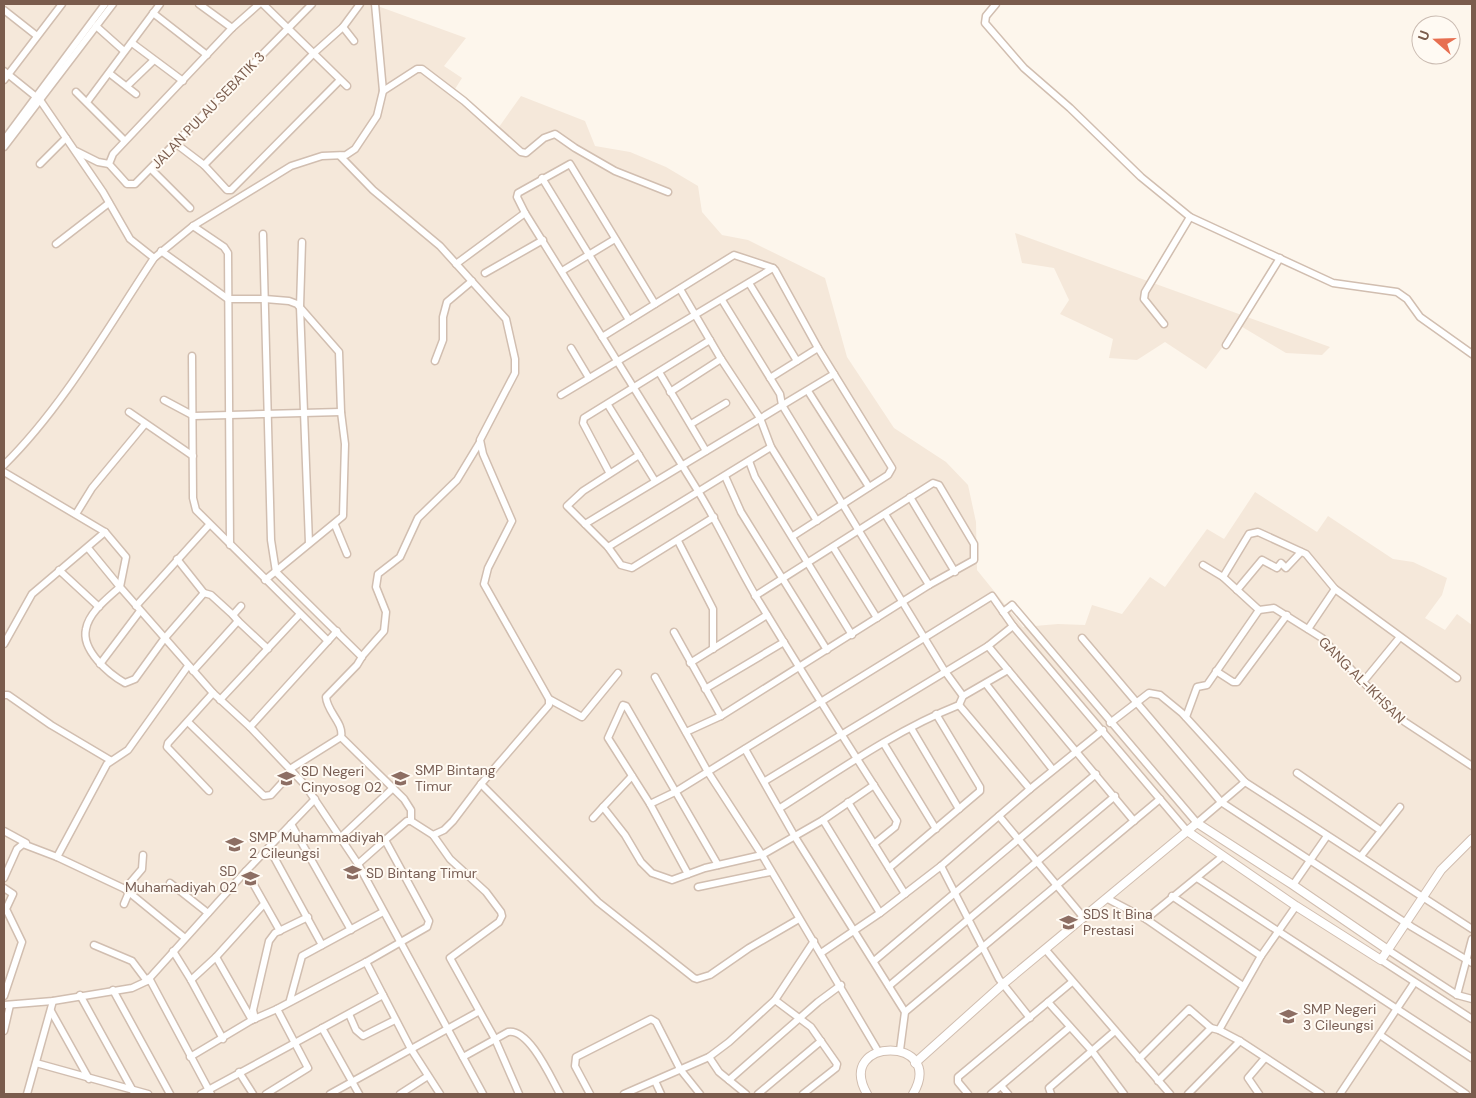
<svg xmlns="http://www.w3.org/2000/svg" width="1476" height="1098" font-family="'DM Sans',sans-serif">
<rect width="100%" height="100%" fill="#fdf6ec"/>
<g fill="#f5e8da">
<polygon points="4,4 372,4 466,38 444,66 462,78 455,89 499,127 521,96 585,121 595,146 630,152 666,167 698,186 702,212 722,235 748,240 825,278 847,357 894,428 946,462 968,485 976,522 977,570 1023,627 1058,624 1085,625 1092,605 1122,614 1150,577 1165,587 1207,529 1224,539 1255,492 1317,532 1328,516 1393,559 1413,562 1447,578 1442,595 1425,618 1445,630 1457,614 1472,625 1472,1094 4,1094"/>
<polygon points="1015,233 1330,347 1322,355 1286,353 1239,325 1206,369 1165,342 1137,360 1109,358 1113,339 1060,314 1069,300 1054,268 1022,263"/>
</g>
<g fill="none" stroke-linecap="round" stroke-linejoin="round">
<defs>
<g id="minor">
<polyline points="199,4 232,28"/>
<polyline points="259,4 232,28 113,154 109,164 127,184 135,184 312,4"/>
<polyline points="263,4 347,86"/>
<polyline points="996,4 986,16 985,23 1024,68 1070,108 1141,177 1190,217 1333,283 1397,292 1407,299 1420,317 1472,354"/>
<polyline points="4,10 37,36"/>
<polyline points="153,13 207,55"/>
<polyline points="96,26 124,51"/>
<polyline points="343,27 354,41"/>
<polyline points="132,43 183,81"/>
<polyline points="4,71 40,100 103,192 130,239 154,258"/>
<polyline points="109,73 136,94"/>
<polyline points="4,80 62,4"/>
<polyline points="127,86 154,60"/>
<polyline points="383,91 417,69 422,69 464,101 521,152 526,153 544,138 555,134 575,148 615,171 668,192"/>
<polyline points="76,92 124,140"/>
<polyline points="87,102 160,4"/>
<polyline points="4,140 105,4"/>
<polyline points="175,143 204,165 227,190 231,190 340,80"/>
<polyline points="4,147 113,4"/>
<polyline points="76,151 98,162 109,164"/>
<polyline points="340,156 373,190 440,246 506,319 515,359 515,373 480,440 483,454 512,521 488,568 484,584 549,699 549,705 481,784 453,821 444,830 433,835"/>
<polyline points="40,164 66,138"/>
<polyline points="204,165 315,52 343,27 360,4"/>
<polyline points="151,169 190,208"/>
<polyline points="542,178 629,320"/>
<polyline points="193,226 224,247 228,253 230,545"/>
<polyline points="263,234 271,540 276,572 362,657"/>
<polyline points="302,242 300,307 309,543"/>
<polyline points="56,244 109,203"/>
<polyline points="161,251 228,299 265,299 289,301 297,304 339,352 341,412 345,444 343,516 265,580"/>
<polyline points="456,264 525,213"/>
<polyline points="562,271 615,239"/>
<polyline points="485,273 543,240"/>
<polyline points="749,283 797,361"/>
<polyline points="680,289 721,359 760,418 771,447 817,521"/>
<polyline points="722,300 780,394 782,405 944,670 963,696"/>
<path d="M655,304L570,164L518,193L517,197L525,213L698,491C719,525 735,561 755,595C801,671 849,747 897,821L895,827L874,844"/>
<polyline points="1164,324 1144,299 1145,292 1190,217"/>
<polyline points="602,337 734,255 773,268"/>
<polyline points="1226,345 1280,258"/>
<polyline points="571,348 589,378"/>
<polyline points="192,356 193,498 196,510 328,641"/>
<polyline points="435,361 443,340 443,317 447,302 472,281"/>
<polyline points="659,372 706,451"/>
<polyline points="770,378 818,348"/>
<polyline points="808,391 869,487"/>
<polyline points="670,392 721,359"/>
<polyline points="561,395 773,268 775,270 818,348 892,468 888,475 793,536"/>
<polyline points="164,400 194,416 341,412"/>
<polyline points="608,405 655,481"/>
<polyline points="129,412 193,456"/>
<polyline points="691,424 726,403"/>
<polyline points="639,455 583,491 567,506 608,547 621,565 632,568 714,517"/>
<polyline points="749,461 755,477 852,635"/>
<path d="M4,465C63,407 108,327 154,258L193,226L291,166L322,156L346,155L355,149L377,116L383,91L375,4"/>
<polyline points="4,472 105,532 126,557 120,587 213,693 250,727 305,785 358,864 483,1094"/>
<polyline points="609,472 583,423 584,418 710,340"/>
<polyline points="725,476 741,512 827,650"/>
<polyline points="910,497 955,572"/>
<polyline points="76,514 92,488 145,424"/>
<polyline points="885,514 929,585"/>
<polyline points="585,524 834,374"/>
<polyline points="335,525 347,554"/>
<polyline points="678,541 713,609 713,649"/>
<polyline points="608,547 771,447"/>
<polyline points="833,547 877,618"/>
<path d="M88,548L120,587C108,598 89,612 86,629C81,650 109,674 125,683L135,679L164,639L204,593L211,595L233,615"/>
<polyline points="177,559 204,593"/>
<polyline points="1203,565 1223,577 1259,610 1274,608 1322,638 1363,682 1405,722 1472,766"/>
<polyline points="59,570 99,607"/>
<polyline points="1223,577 1249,534 1258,532 1306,554 1335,589 1457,678"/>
<polyline points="1237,590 1262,560 1277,568 1281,563 1286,568 1301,552"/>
<polyline points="136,606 209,525"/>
<polyline points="1003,612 1012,605 1197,823 1245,782"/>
<polyline points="238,621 268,649"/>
<polyline points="1308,629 1335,589"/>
<polyline points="674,632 721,716"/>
<polyline points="1082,638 1221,802 1412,927 1472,963"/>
<polyline points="4,644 32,594 105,532"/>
<polyline points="988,646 1134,821"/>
<polyline points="690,663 767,615"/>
<polyline points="100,664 140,611"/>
<polyline points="193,671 238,621 233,615 241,606"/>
<polyline points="1216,671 1233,682 1237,682 1287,615"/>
<polyline points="655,677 708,772 762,855 878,1051"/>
<polyline points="1363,682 1400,637"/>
<polyline points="986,684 1053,770"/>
<polyline points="705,689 784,642"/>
<polyline points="4,695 8,695 51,725 110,760"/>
<polyline points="549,699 582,717 618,673"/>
<polyline points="220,700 300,614"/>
<polyline points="959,705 1030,789"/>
<polyline points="1186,717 1197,687 1207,685 1259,610"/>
<polyline points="188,722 264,796 271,795 292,772"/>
<polyline points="1110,723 1149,693 1160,695 1182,713 1245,782 1472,929"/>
<polyline points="250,727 337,631"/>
<polyline points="911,728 959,809"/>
<polyline points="686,732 721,716 929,585 974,560 974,544 939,485 933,483 755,596"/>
<polyline points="884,744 936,829"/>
<polyline points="745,749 795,837 905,1012 900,1050"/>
<polyline points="290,769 341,737"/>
<polyline points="1297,773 1380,830"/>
<polyline points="632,776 603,807 625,835 641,862 652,873 672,880 705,868 762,855 823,820 874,785"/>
<polyline points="765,781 988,646 1013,626"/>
<polyline points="481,784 598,902 694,978 697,979 710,975 749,948 799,919"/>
<polyline points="209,791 167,747 168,743 213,693"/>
<polyline points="848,802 905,894"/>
<polyline points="650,804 675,792 992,596 1013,626 1187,831"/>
<path d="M780,808C838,771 896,730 959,705L963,696L1008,670"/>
<polyline points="999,816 1084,918"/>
<polyline points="593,818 603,807"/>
<polyline points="823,820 880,913"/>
<path d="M411,821V810L404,799L341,737C344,723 327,712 326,697L357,665L363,655L384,631L386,612L376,587L378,574L400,557L418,518L457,480L480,442"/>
<polyline points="291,824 351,930"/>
<polyline points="4,831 26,843"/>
<polyline points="341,837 393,788"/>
<polyline points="385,840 407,821 411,821 433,835 450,859 486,892 501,912 502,916 499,922 450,958 495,1039 519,1094"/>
<polyline points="269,848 322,945"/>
<polyline points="1361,856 1400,807"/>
<polyline points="941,866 999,979 1030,1018"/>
<polyline points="889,868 980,791 980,787 936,714"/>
<polyline points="246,871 280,931"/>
<polyline points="688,874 650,804 608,738 623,705 626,706 718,865"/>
<polyline points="4,878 17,849 23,844 57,857"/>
<polyline points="1197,878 1472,1058"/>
<polyline points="170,883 208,913"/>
<polyline points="1293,885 1327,836"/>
<polyline points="698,887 770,872"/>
<polyline points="4,888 13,894 6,909 22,942 4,996"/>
<polyline points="125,889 142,869 143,855"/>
<polyline points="1172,896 1261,956"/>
<polyline points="1108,899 1146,919 1243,986"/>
<polyline points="124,904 129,892"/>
<polyline points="1146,919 1223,856"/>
<polyline points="185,938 125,889 57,857 107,764 128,750 188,666"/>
<polyline points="94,945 132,961 147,981"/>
<polyline points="1045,949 1170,1094"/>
<polyline points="1388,950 1457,995 1472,999"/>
<polyline points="173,951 191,980 223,1039"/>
<polyline points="821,953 880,913 941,866 1030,789 1103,730"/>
<polyline points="216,957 252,1020"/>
<polyline points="1381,960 1472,1019"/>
<polyline points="874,961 1096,774"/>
<polyline points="366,962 411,1049 440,1094"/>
<polyline points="149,978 211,1094"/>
<polyline points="191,980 216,957 264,904"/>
<polyline points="889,986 1115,796"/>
<polyline points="113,990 170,1094"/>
<polyline points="80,995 133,1091"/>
<polyline points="1457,995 1472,939"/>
<polyline points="290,1000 302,956 383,912"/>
<polyline points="775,1000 811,1027 837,1064 836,1068 803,1094"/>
<polyline points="1048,1002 1092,1051 1124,1094"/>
<polyline points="4,1005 53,1001 132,988 147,981 246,871 315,799"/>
<polyline points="51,1011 89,1079"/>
<polyline points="905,1012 1160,799"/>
<polyline points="349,1014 356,1030 363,1036 395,1020"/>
<polyline points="255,1019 253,1010 269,941 275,933 308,917"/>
<polyline points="322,1028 359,1094"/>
<polyline points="1219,1030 1261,956 1296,906"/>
<polyline points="4,1031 10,1005"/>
<polyline points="1380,1035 1466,1094"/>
<polyline points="190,1057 252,1020 277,1009 366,962 427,927 429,921 385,840 358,864"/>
<path d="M463,1057L508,1032C529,1028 551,1078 560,1094"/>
<polyline points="709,1057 719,1072 746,1094"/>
<polyline points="1139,1059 1189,1009 1211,1028 1219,1030 1240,1041 1321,1094"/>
<polyline points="36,1063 148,1094"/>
<polyline points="239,1072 253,1094"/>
<polyline points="729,1080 818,1002 841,985"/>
<polyline points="655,1081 661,1094"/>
<polyline points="1158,1081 1211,1028"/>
<polyline points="1002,1087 1008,1094"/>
<polyline points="27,1094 53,1001"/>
<polyline points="201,1094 383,995"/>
<polyline points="266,1094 308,1068 277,1009"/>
<polyline points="330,1094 478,1012"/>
<polyline points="400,1094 428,1076"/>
<polyline points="590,1094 575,1066 576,1057 651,1019 656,1022 680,1069 700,1094"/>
<polyline points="624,1094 709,1057 729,1042 775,1000 814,941"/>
<polyline points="758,1094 821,1041"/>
<polyline points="968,1094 958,1082 958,1077 1072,982"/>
<polyline points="991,1094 1070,1027"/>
<polyline points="1051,1094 1049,1088 1115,1031"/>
<polyline points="1188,1094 1240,1041"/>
<polyline points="1259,1094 1248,1078 1265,1058"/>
<polyline points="1340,1094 1414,983"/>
</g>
<g id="tertiary">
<polyline points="1187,831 1296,906 1381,960 1441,870 1472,839"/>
<polyline points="915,1063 1002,985 1197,823 1293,885 1388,950"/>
<path d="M867,1094C834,1036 947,1036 913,1094"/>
</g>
</defs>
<use href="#minor" stroke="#d1beb0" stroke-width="9"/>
<use href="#tertiary" stroke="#d1beb0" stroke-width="10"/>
<use href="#minor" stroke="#fff" stroke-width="6"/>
<use href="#tertiary" stroke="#fff" stroke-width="8"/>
</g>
<defs>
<symbol id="school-bare" viewBox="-9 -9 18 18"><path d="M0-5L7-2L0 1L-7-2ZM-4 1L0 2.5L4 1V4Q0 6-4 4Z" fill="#8d6e63" stroke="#fffaf3" stroke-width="2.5" paint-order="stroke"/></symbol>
</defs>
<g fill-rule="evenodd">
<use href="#school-bare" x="388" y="766" width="25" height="25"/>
<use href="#school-bare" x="274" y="766" width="25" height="25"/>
<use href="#school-bare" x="222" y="832" width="25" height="25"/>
<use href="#school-bare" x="340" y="860" width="25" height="25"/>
<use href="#school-bare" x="238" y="866" width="25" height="25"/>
<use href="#school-bare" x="1056" y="910" width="25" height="25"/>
<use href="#school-bare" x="1276" y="1004" width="25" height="25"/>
</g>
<g text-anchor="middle" stroke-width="4" stroke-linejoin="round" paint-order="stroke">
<g font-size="14" fill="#7a5c4d" stroke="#fffaf3">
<text transform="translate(208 110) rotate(-46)" y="5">JALAN PULAU SEBATIK 3</text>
<text transform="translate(1362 680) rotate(45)" y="5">GANG AL-IKHSAN</text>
</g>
<g font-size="14" fill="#785e54" stroke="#fffaf3" text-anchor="start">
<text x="415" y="775">SMP Bintang<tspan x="415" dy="16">Timur</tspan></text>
<text x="301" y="776">SD Negeri<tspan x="301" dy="16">Cinyosog 02</tspan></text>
<text x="249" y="842">SMP Muhammadiyah<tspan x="249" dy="16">2 Cileungsi</tspan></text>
<text x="237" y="876" text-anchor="end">SD<tspan x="237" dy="16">Muhamadiyah 02</tspan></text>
<text x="366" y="878">SD Bintang Timur</text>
<text x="1083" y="919">SDS It Bina<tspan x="1083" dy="16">Prestasi</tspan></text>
<text x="1303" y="1014">SMP Negeri<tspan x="1303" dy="16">3 Cileungsi</tspan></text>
</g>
</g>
<rect width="1476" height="1098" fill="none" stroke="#7a5c4d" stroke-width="10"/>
<g transform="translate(1436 40) rotate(290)"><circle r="24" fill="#fffaf3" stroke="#cabbb1"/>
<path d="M0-4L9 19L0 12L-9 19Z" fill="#e76f51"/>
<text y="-8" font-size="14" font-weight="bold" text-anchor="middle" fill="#7a5c4d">U</text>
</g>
</svg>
